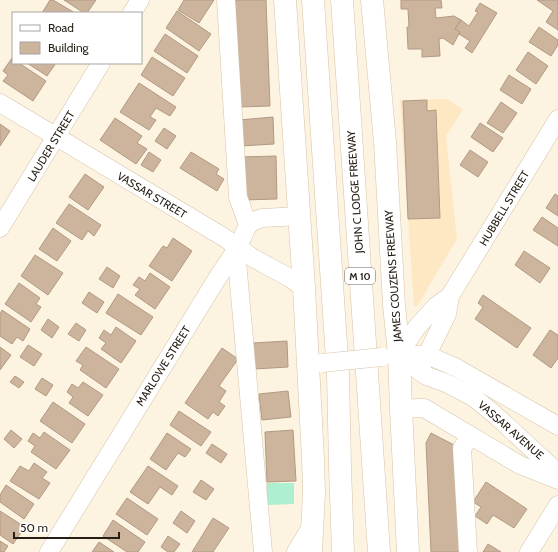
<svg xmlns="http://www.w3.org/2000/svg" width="558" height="552" font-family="Cabin,sans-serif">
<rect width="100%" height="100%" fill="#fdf3e1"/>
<polygon fill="#fee8c4" points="447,99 463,109 446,136 457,239 417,306 414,306 400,100"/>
<polygon fill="#adefd0" points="267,483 294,483 294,504 267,505"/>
<g fill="#cdb49d" stroke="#b19a83">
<polygon points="50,0 53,0 75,13 42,13"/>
<polygon points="64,0 96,0 87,13 84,13"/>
<polygon points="184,0 214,0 199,23 178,10"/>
<polygon points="234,0 266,0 270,106 238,107"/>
<polygon points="401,0 441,0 442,8 435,8 436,18 454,16 461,20 455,29 460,32 453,45 443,38 439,39 440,56 422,57 422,49 408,49 407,27 409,27 408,9 401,9"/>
<polygon points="537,0 558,0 558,30 546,22 553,11"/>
<polygon points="480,3 497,13 472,53 465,48 470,41 459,34 460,32 455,29 461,20 469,26 478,12 475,11"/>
<polygon points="177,11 211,34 199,51 166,28"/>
<polygon points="539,27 558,40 558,45 551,56 529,42"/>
<polygon points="165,34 198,56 187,73 154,51"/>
<polygon points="528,52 548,66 536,84 516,70"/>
<polygon points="152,57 185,78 173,96 141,75"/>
<polygon points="12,58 13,59 13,63 19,63 46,81 33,101 3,81 8,75 3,71"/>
<polygon points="27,63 56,63 47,76"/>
<polygon points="509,75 531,89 522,104 500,90"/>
<polygon points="139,83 176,107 170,116 156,108 150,117 156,120 149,130 120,112"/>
<polygon points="427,100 427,111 436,110 440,218 408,219 403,101"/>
<polygon points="501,102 517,113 503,133 487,123"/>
<polygon points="273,117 274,144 241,146 239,120"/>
<polygon points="115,118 142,136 137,143 147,149 136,164 100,140"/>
<polygon points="480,123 503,138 493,152 471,137"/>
<polygon points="0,124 10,131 0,146"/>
<polygon points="164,128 176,136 167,149 155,141"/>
<polygon points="470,150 488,162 478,177 460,165"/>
<polygon points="149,152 161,160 153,172 141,165"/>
<polygon points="191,152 219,169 216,174 224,179 217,191 180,168"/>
<polygon points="276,156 277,199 243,200 241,157"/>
<polygon points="85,174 104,187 88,210 69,197"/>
<polygon points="555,194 558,196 558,216 546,208"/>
<polygon points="69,204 101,225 94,236 88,231 82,240 56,223"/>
<polygon points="542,217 558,228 558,246 533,230"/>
<polygon points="53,228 71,241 57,261 39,249"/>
<polygon points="173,238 192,251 172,281 149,266 163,246 167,248"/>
<polygon points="524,251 550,268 540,283 515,265"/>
<polygon points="35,255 63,273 48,295 21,276"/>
<polygon points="107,267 120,276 113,288 99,279"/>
<polygon points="150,273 170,287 155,309 135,295 140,289 133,285 139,277 145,281"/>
<polygon points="19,283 40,298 36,304 41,307 31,322 5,304"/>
<polygon points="89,292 104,302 97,313 82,303"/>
<polygon points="118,294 153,317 141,335 106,313"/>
<polygon points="483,295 531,328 517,348 475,319 483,307 478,303"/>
<polygon points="2,310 30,329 23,341 17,337 12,344 0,336 0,314"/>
<polygon points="48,319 59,327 52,338 41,330"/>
<polygon points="76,323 86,330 79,341 68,334"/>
<polygon points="116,327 136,341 121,363 101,349 106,343 99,338 104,330 111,335"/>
<polygon points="550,330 558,335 558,358 551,368 533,355"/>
<polygon points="287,341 288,367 255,369 253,343"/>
<polygon points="28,345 42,354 34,366 20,357"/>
<polygon points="0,347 11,355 0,370"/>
<polygon points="86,347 119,369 106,388 80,370 83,365 76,361"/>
<polygon points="222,348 238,359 219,386 226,391 219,402 225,406 218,416 213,412 208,419 185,403"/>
<polygon points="15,376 24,382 19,388 10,382"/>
<polygon points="42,378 53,385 46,396 35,389"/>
<polygon points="83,382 103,395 88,416 69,403 73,397 67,392 72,384 78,388"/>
<polygon points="288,391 291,417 262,420 259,394"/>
<polygon points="53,402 85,424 72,443 40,421"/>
<polygon points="179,411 211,432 201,446 170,425"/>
<polygon points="11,430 22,439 14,448 4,439"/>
<polygon points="293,430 296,481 267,482 265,432"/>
<polygon points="44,432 70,450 56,469 31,452 35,446 28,441 33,433 40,438"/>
<polygon points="167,433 191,449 185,457 178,453 166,470 150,459"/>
<polygon points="431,433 458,447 463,552 431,552 426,443"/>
<polygon points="212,444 227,454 221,463 206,453"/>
<polygon points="34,463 47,472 42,478 50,483 39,499 10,481 20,466 29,471"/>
<polygon points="148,466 178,486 172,495 160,487 148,504 130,492"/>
<polygon points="201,480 214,489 206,500 193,492"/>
<polygon points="486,482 527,509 514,528 493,515 487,524 475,516 481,507 473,502"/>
<polygon points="6,485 34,504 24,519 0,502 0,495"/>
<polygon points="127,498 158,519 147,535 116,514"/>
<polygon points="0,511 25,527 13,544 0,535"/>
<polygon points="181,511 195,521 187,533 173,523"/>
<polygon points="213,518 229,528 213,552 192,552"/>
<polygon points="113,520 145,542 138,552 127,552 103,536"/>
<polygon points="168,536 180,544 174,552 168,552 161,547"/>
<polygon points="0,541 8,546 4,552 0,552"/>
<polygon points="99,542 114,552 92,552"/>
<polygon points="488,544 501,552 483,552"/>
</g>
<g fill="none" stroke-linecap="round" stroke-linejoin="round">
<defs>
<g id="minor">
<polyline points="226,0 238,197 248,225"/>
<polyline points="132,13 140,0"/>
<polyline points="0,103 225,238 253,258 290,278 304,288"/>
<polyline points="0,228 101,63"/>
<polyline points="236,250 263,552"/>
<polyline points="399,354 417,327 436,306 450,296"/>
<polyline points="416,355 427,355 455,367 558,426"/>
<polyline points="411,364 419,371 427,376 446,383 473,397 493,413 558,473"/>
<polyline points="419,371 447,314 450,296 558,119"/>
<polyline points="401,409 419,408 424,408 520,465 558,480"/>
<polyline points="49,552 218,277 238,247 248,225 254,221 262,218 299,216"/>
<polyline points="296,552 312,525"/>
<polyline points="468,552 462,448 471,436"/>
<polyline points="529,552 558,505"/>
</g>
<g id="major">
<polyline points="285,0 304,288 313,459 314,492 311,552"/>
<polyline points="372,0 385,142 394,305 399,354 401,409 408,552"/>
</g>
<g id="highway">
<polyline points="313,0 338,374 340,467 343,552"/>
<polyline points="342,0 379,552"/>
</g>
</defs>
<use href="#minor" stroke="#d5c4a8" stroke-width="19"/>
<use href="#major" stroke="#d5c4a8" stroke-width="23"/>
<use href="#highway" stroke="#d5c4a8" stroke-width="23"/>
<use href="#minor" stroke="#fff" stroke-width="18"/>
<use href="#major" stroke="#fff" stroke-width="22"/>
<use href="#highway" stroke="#fff" stroke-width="22"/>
<defs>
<polyline id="minor-bridge" points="322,363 382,357"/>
</defs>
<use href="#minor-bridge" stroke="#d5c4a8" stroke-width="19" stroke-linecap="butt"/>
<use href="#minor-bridge" stroke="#fff" stroke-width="18"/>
</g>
<g text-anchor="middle" stroke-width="3.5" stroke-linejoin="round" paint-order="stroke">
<rect fill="#fff" stroke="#66625a" stroke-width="1" x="345" y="268" width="30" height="16" rx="3"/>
<g font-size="10" font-weight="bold" fill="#251e14">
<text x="360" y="280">M 10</text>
</g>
<g font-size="11" fill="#251e14" stroke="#fff">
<text transform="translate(51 146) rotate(-59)" y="4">LAUDER STREET</text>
<text transform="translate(355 192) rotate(-94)" y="4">JOHN C LODGE FREEWAY</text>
<text transform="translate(152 195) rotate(31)" y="4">VASSAR STREET</text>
<text transform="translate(504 208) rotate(-59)" y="4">HUBBELL STREET</text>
<text transform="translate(393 276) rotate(-94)" y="4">JAMES COUZENS FREEWAY</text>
<text transform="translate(163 366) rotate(-58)" y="4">MARLOWE STREET</text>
<text transform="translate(511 430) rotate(41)" y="4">VASSAR AVENUE</text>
</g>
</g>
<rect x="12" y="12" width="130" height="52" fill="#ffffff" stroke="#a8a5a1"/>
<rect x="20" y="25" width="20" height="6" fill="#ffffff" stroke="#a8a5a1"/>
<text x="48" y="32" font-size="12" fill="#251e14">Road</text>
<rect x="20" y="42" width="20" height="12" fill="#cdb49d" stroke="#a8a5a1"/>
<text x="48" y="52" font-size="12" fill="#251e14">Building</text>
<path d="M14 532v6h105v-6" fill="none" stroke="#251e14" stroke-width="2"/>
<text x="20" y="532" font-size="12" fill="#251e14" stroke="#ffffff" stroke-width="3" paint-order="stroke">50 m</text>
</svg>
